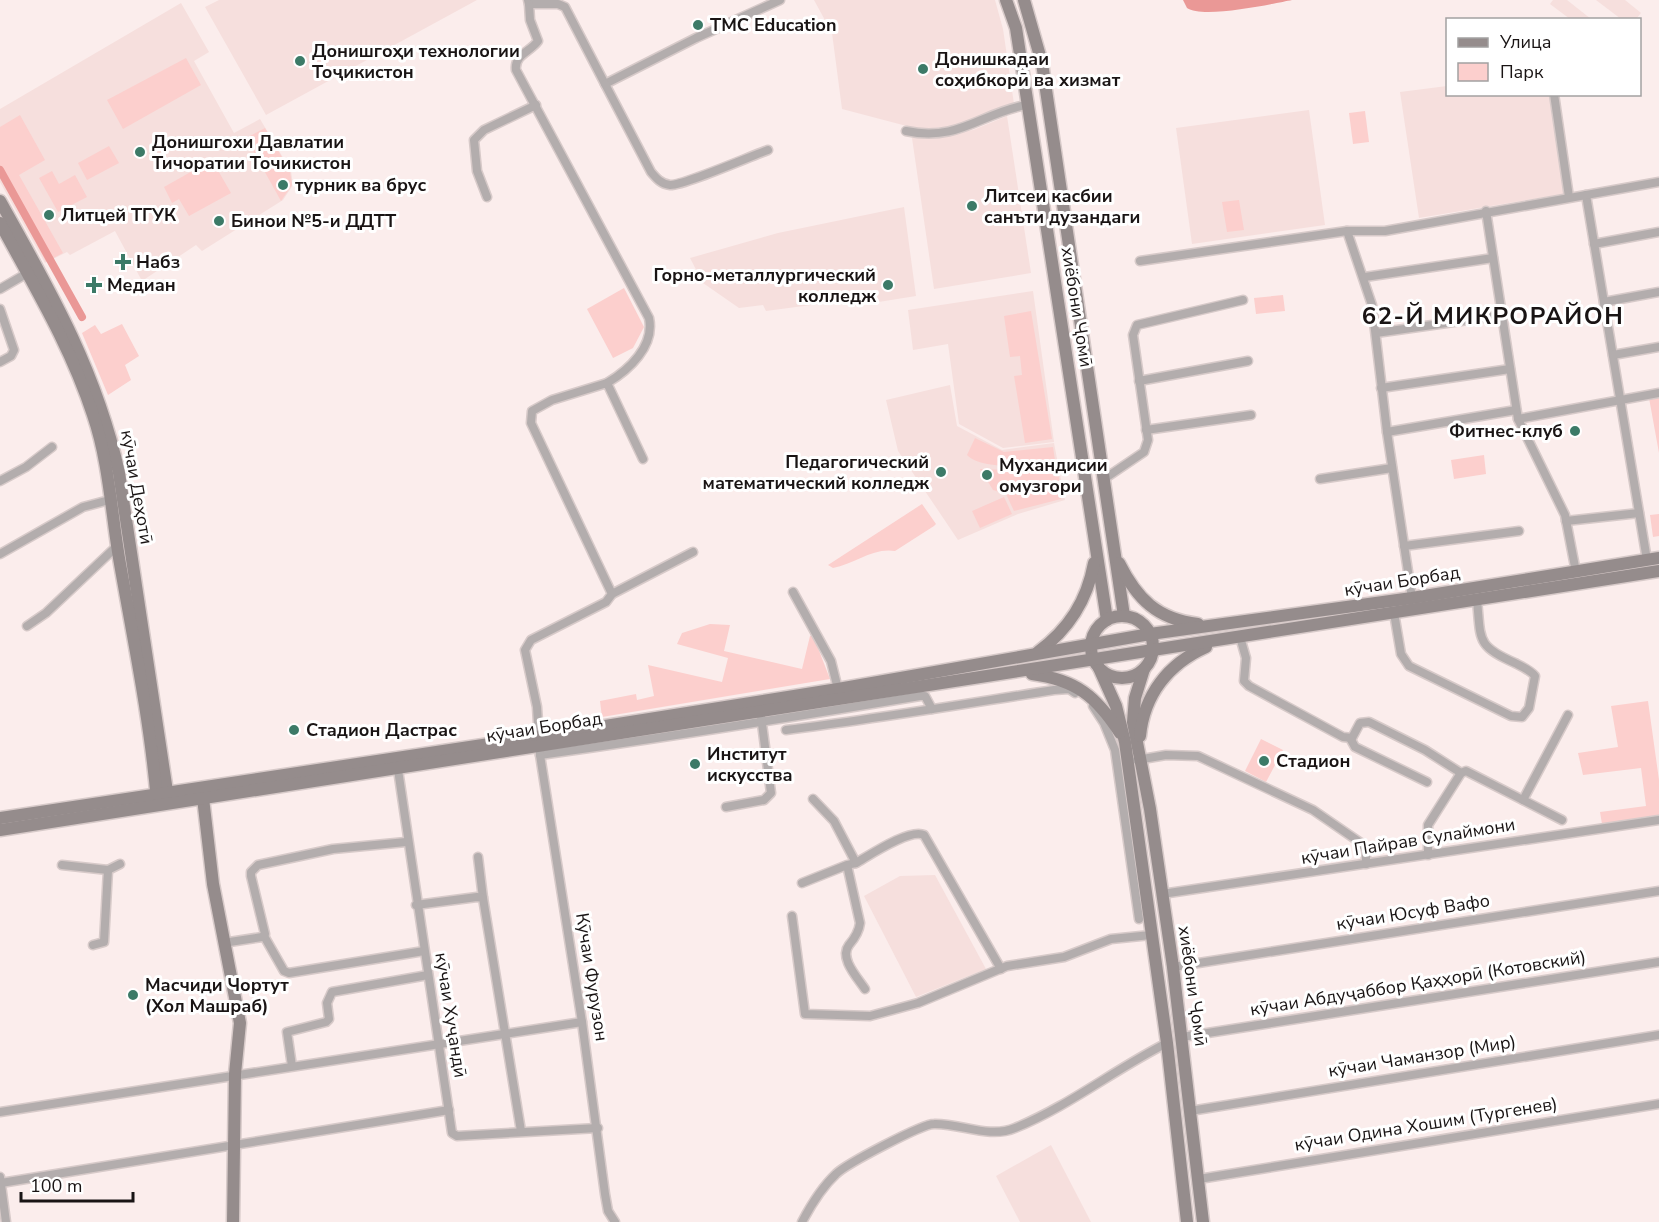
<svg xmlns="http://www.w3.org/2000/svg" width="1659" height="1222" font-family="'Nunito Sans',sans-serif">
<rect width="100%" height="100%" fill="#fbedec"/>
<g fill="#f6dfdd">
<polygon points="219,0 477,0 266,115 205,7"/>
<polygon points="814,0 995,0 1003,29 1014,104 988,113 962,126 918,129 842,109 832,33"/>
<polygon points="1553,0 1567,0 1591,19 1570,19 1550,4"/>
<polygon points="1596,0 1625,0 1641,13 1636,19 1621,19"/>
<polygon points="181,3 209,52 194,61 234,133 260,119 291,171 293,185 283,200 202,251 196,245 142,281 115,231 70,255 67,252 45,263 0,182 0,109"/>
<polygon points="1447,86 1448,94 1550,95 1564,194 1419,218 1400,92"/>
<polygon points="1309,110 1325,225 1192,244 1176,128"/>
<polygon points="1007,116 1031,273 934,289 912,138 973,130"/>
<polygon points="904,207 916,296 866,304 864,298 766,311 763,305 739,308 703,283 690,258 778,233"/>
<polygon points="1033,291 1054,442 1003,448 959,424 948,344 913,350 908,310"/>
<polygon points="950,385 957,426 1002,450 1054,443 1065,500 1018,514 958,540 898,451 886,400"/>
<polygon points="935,875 986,969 916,997 864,896 900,876"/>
<polygon points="1051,1145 1091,1222 1020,1222 996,1176"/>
</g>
<g fill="#fccfcd">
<polygon points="186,58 201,85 123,129 107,100"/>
<polygon points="1365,111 1369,142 1353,144 1349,113"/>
<polygon points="20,115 45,160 19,175 63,253 46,262 0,176 0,127"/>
<polygon points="265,128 290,171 292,185 281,201 246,138"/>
<polygon points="109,146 119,163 87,180 78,163"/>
<polygon points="212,160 231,193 189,216 179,199 172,203 164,187"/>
<polygon points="52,171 59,184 75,175 87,197 58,212 39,178"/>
<polygon points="1239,200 1244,230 1227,232 1222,202"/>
<polygon points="624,288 644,327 633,348 613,358 587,309"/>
<polygon points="1283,295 1285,311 1256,314 1254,298"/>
<polygon points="1031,311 1052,439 1025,443 1014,376 1022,375 1020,356 1010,357 1004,316"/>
<polygon points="122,324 139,356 125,365 131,380 108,395 82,333 95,325 101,334"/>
<polygon points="1659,397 1659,453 1649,398"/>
<path d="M975,438L1004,452L1053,447L1056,467C1035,466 980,470 967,455Z"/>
<polygon points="1484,455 1486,474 1454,479 1451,460"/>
<polygon points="980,469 1054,472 1059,477 1061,499 1014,511 1006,494 993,490"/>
<polygon points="1004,497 1012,514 980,528 972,511"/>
<path d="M922,504L936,524L934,526L895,551C874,547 854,564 833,568L828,565Z"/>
<polygon points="1659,514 1659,536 1653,537 1650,515"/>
<polygon points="710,624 730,625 724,651 802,669 810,636 813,635 830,679 602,717 600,701 636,694 637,700 654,696 648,665 722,682 728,658 677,644 682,633"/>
<polygon points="1648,701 1659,780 1659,815 1602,824 1600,812 1646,806 1641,768 1583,775 1578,753 1618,747 1611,706"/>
<polygon points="1261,739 1283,750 1266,782 1245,771"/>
</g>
<path fill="#ea9896" d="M1183,0H1292C1272,4 1203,19 1187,8Z"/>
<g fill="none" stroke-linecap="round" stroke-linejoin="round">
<polyline stroke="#ea9896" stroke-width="8" points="0,170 82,317"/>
<defs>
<g id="street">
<polyline points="528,0 529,4 558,4 565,7 605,84 696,38 780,0"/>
<path d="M529,4L530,20L538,41C530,52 514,55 516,70L649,318C655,346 629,370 607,383"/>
<path d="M605,84L651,172C656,178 661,184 670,185C682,186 751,156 768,150"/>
<polyline points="1554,94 1569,197"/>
<path d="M906,131C959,142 981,113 1026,105"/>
<polyline points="1586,195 1647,560"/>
<polyline points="487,197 477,171 474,140 484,130 536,105"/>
<polyline points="1486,211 1518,419 1565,515 1576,572"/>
<polyline points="1347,231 1372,305 1387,432 1412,598"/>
<polyline points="1594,244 1659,232"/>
<polyline points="1140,261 1347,231 1385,231 1659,182"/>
<polyline points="1365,277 1493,258"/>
<polyline points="0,289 31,271"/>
<polyline points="1604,302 1659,292"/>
<polyline points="0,309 14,350 11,356 0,362"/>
<polyline points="1376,333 1503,315"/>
<polyline points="1613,355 1659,347"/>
<polyline points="1139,381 1248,361"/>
<polyline points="1381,388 1510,369"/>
<polyline points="1518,419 1659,393"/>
<polyline points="1146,430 1251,415"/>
<polyline points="1387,432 1516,410"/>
<polyline points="1104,479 1144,452 1148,440 1133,335 1137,325 1243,300"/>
<polyline points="1320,479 1392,468"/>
<polyline points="0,481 26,467 52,447"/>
<polyline points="1566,521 1639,513"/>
<polyline points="1404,546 1519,531"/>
<polyline points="0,554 83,507 113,499"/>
<polyline points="793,592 831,661 838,689"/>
<polyline points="612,594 693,552"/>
<path d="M1394,613L1401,654L1409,666L1511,716L1522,717L1529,708L1535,676C1530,670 1523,667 1515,663C1476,646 1481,640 1477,600"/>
<polyline points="27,626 46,613 117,546"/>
<polyline points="1240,637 1246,658 1244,681 1249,686 1343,737 1352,738 1360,723 1369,722 1425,750 1461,773"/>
<polyline points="1093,706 1104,723 1115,750 1139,919"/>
<path d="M786,730C876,719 964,704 1054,690L1069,689L1075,693"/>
<polyline points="1350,738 1355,747 1427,782"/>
<path d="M540,755C667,737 794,717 920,696H925L932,709"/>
<polyline points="1137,760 1166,755 1198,756 1313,810 1361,843 1366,850 1366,864"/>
<polyline points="397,763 452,1133 457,1136 598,1128"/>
<polyline points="813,799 834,821 856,863 851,864"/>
<polyline points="1523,800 1568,715"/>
<polyline points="726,807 764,800 771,793 761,716"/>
<polyline points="1428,855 1428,825 1461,773 1466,771 1562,820"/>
<polyline points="478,857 483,898"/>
<path d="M856,863C870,855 910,828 924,835L1001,969"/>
<polyline points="62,865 108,870"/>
<path d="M802,883L847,865L860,923C859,932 855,938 849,945C839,958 857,977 865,989"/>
<polyline points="1162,894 1659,820"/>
<polyline points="416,905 477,897 483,898 521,1131"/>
<polyline points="792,916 805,1014 870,1016 918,1003 1007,966 1064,957 1111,939 1151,935"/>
<polyline points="264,936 284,971 289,973 424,951"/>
<polyline points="223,943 262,937 265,934 251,876 251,872 258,865 333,849 406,842"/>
<polyline points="93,945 104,942 108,870 120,864"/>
<polyline points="1173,967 1659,891"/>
<polyline points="1182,1037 1659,962"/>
<polyline points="292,1066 287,1032 326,1022 329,1019 327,1003 332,992 428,975"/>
<polyline points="1190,1111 1659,1035"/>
<polyline points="0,1112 582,1022"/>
<polyline points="0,1177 6,1222"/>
<polyline points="1199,1179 1659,1104"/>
<polyline points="1,1183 449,1110"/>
<polyline points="615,1222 608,1211 605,1194 582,1022 540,755 537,707 525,650 531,640 606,602 612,594 531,423 532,411 552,400 607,383 643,459"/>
<path d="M802,1222C811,1205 822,1187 836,1174C846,1164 922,1124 934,1124C960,1123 989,1139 1015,1128C1069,1106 1115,1069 1167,1043"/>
</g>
<g id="secondary">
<polyline points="1006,0 1016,28 1020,54 1107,620"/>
<polyline points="1024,0 1042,63 1124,616"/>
<path d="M0,201C51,292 96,370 119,473L168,798"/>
<path d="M0,223C34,286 71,347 93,415C109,462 111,510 119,558C133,638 150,719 157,801"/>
<path d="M1119,563C1137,599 1157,619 1198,624"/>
<circle cx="1122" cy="647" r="31"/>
<path d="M1038,652C1069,629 1087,601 1094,563"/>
<polyline points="1099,668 1116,706 1125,742 1167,1043 1187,1222"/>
<polyline points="1144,669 1135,698 1133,722 1150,809 1173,967 1203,1222"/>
<path d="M1032,674C1076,680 1096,696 1120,733"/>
<path d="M1140,736C1144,695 1168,664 1206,647"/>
<polyline points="203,798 213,884 240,1023 235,1074 233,1222"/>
<polyline points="0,818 542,736 838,689 1150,634 1412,598 1659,558"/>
<polyline points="0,830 1659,571"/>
</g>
</defs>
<use href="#street" stroke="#d7cac9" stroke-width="11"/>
<use href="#secondary" stroke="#d7cac9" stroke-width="15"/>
<use href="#street" stroke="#b3adad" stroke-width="8"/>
<use href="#secondary" stroke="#958c8c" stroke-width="12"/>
</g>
<g fill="#3c7a67" stroke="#fff" stroke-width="2">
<circle cx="698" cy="25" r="6"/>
<circle cx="300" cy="61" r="6"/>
<circle cx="923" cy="69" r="6"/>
<circle cx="140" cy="152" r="6"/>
<circle cx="283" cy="185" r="6"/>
<circle cx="972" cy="206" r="6"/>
<circle cx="49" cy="215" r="6"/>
<circle cx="219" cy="221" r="6"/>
<path d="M120 253h6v6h6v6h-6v6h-6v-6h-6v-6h6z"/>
<path d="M91 276h6v6h6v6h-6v6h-6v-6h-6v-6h6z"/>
<circle cx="888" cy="285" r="6"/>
<circle cx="1575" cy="431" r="6"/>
<circle cx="941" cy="472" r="6"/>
<circle cx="987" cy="475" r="6"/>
<circle cx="294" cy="730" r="6"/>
<circle cx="1264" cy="761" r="6"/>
<circle cx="695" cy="764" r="6"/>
<circle cx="133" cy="995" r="6"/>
</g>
<g text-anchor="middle" stroke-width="6" stroke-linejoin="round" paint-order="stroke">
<g font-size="18" font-weight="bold" fill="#191414" stroke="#fff" text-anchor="start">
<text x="710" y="31">TMC Education</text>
<text x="312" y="57">Донишгоҳи технологии<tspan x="312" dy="21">Тоҷикистон</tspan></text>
<text x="935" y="65">Донишкадаи<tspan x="935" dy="21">соҳибкорӣ ва хизмат</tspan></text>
<text x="152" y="148">Донишгохи Давлатии<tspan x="152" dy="21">Тичоратии Точикистон</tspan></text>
<text x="295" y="191">турник ва брус</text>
<text x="984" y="202">Литсеи касбии<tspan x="984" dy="21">санъти дузандаги</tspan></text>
<text x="61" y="221">Литцей ТГУК</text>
<text x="231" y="227">Бинои №5-и ДДТТ</text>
<text x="136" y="268">Набз</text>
<text x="876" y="281" text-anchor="end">Горно-металлургический<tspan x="876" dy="21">колледж</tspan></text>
<text x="107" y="291">Медиан</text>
<text x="1563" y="437" text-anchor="end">Фитнес-клуб</text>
<text x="929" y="468" text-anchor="end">Педагогический<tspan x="929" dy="21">математический колледж</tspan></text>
<text x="999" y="471">Мухандисии<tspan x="999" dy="21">омузгори</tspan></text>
<text x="306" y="736">Стадион Дастрас</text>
<text x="707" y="760">Институт<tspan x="707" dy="21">искусства</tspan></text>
<text x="1276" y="767">Стадион</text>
<text x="145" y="991">Масчиди Чортут<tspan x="145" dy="21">(Хол Машраб)</tspan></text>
</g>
<g font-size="18" fill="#191414" stroke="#fff">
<text transform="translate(1077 307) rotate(81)" y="6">хиёбони Ҷомӣ</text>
<text transform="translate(137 487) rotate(80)" y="6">кӯчаи Деҳотӣ</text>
<text transform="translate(1402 581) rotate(-9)" y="6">кӯчаи Борбад</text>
<text transform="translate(544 727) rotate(-9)" y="6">кӯчаи Борбад</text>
<text transform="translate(1408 841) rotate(-9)" y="6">кӯчаи Пайрав Сулаймони</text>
<text transform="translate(1413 912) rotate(-9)" y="6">кӯчаи Юсуф Вафо</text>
<text transform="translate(592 977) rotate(81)" y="6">Кӯчаи Фурузон</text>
<text transform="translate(1418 983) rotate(-9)" y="6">кӯчаи Абдуҷаббор Қаҳҳорӣ (Котовский)</text>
<text transform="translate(1193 986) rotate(82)" y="6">хиёбони Ҷомӣ</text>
<text transform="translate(451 1015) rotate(81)" y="6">кӯчаи Хуҷандӣ</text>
<text transform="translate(1422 1056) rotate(-9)" y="6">кӯчаи Чаманзор (Мир)</text>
<text transform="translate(1426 1124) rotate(-9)" y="6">кӯчаи Одина Хошим (Тургенев)</text>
</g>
<g font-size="24" font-weight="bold" letter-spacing="1.5" fill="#191414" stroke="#fff">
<text x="1493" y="324">62-Й МИКРОРАЙОН</text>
</g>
</g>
<rect x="1446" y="18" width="195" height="78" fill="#ffffff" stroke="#a3a1a1" stroke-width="1.5"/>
<rect x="1458" y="38" width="30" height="9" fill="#958c8c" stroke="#a3a1a1" stroke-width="1.5"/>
<text x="1500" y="48" font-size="18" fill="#191414">Улица</text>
<rect x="1458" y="63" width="30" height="18" fill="#fccfcd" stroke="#a3a1a1" stroke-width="1.5"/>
<text x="1500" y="78" font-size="18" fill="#191414">Парк</text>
<path d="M21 1192v9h112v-9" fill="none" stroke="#191414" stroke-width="3"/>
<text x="30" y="1192" font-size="18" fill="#191414" stroke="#ffffff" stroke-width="4.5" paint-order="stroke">100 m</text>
</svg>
